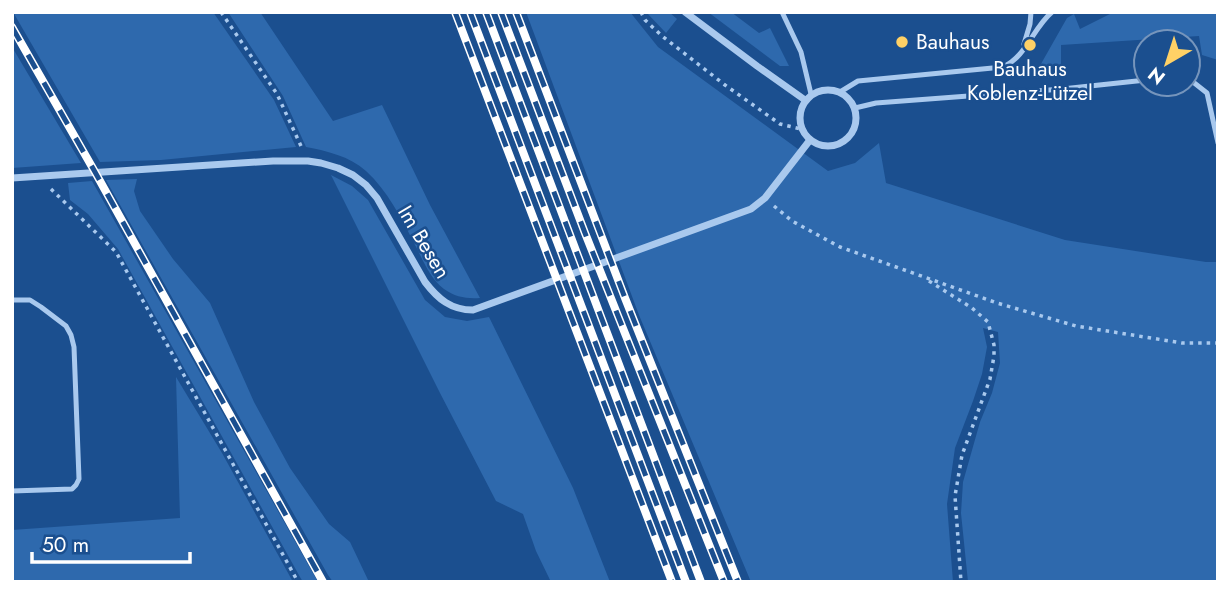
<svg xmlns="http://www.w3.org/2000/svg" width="1230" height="594" font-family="Jost,sans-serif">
<rect width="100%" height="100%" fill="#1b4f8f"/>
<g fill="#2e69ad">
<polygon points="13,12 213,12 274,100 296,147 161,160 100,162"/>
<path d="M228,12H260L333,121L382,105L430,205L480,298C467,299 455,297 444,289C430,279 422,258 414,243C402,219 387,190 366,171C349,156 327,151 306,147L283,96Z"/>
<polygon points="526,12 630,12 658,47 828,171 855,163 879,143 886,183 1065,240 1206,262 1218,262 1218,582 968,582 961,513 963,482 980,422 992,393 1000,363 998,332 983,328 987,347 982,374 973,401 955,448 947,504 953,582 751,582 639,315"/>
<polygon points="646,12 669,12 677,19 666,33"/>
<polygon points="708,12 731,12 759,33 770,28 789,66 780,66"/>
<polygon points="1114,12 1218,12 1218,60 1202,55 1199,36 1061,45 1061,77 1033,78 1067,18 1074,14 1080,29"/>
<polygon points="12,47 81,163 12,168"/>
<polygon points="331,175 352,186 368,200 425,300 445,317 467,321 489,317 573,488 610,582 551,582 536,551 523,514 496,501 440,393"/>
<polygon points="137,179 134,191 140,211 173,259 210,303 254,402 290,468 329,524 350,542 369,582 333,582 328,575 106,180"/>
<polygon points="92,181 318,582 303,582 300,577 118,249 88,214 70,200 68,183"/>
<polygon points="176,377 222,453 293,582 12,582 12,530 180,518"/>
</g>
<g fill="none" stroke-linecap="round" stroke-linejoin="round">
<g stroke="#a9c9ee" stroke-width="3.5" stroke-dasharray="3.5 5" stroke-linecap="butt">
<polyline points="221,12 277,94 301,146"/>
<polyline points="641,12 645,20 662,36 725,85 780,124 801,129"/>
<polyline points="51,189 116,252 298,582"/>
<polyline points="774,206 792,221 840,247 997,303 1076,326 1182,343 1218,343"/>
<polyline points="929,281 972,308 988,322 994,345 994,356 990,379 962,455 955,496 961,582"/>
</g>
<g stroke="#a9c9ee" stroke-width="5">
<polyline points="782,12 801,52 811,94"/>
<polyline points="1024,44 1030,24 1031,12"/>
<polyline points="1188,78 1207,93 1218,143"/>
<path d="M840,92L858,81L1003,67C1026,57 1033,28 1052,12"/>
<polyline points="855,108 876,103 1062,89 1146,80"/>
<polyline points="12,300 30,300 41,307 66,326 71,335 74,347 79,479 76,485 72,489 12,491"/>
</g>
<g stroke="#a9c9ee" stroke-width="7">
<polyline points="685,12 757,66 805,100"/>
<circle cx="828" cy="118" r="28"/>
<path d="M12,178L273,161H308L321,163L338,168L353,175L366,185L377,198L425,282C438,299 451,310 473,310L751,209L765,198L810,140"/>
</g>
<defs>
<g id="rail">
<polyline points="455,12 672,582"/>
<polyline points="470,12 686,582"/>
<polyline points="486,12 701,582"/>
<polyline points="501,12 585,233 724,582"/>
<polyline points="516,12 625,298 738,582"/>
<polyline points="12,27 95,172 323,582"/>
</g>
</defs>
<use href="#rail" stroke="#fff" stroke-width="8"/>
<use href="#rail" stroke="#1b4f8f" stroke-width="5" stroke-dasharray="16" stroke-linecap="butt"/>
</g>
<g fill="#ffd166" stroke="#1b4f8f" stroke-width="2.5">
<circle cx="902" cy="42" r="7"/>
<circle cx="1030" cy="45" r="7"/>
</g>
<g text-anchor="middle" stroke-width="5" stroke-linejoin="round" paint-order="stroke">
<g font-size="21" fill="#fff" stroke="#1b4f8f" text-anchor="start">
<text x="916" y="49">Bauhaus</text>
<text x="1030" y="76" text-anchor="middle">Bauhaus<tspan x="1030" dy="24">Koblenz-Lützel</tspan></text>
</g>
<g font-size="21" fill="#fff" stroke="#1b4f8f">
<text transform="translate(424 242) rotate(59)" y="7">Im Besen</text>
</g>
</g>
<rect width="1230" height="594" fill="none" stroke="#ffffff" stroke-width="28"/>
<g transform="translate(1167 63) rotate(219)"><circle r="33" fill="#1b4f8f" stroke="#7695bc" stroke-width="2"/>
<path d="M0-5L12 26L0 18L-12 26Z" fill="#ffd166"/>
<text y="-10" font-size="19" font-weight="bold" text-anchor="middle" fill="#ffffff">N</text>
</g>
<path d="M32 552v10h158v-10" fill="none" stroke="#ffffff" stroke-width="3.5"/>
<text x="42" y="552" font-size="21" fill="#ffffff" stroke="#1b4f8f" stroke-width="5" paint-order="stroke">50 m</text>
</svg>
